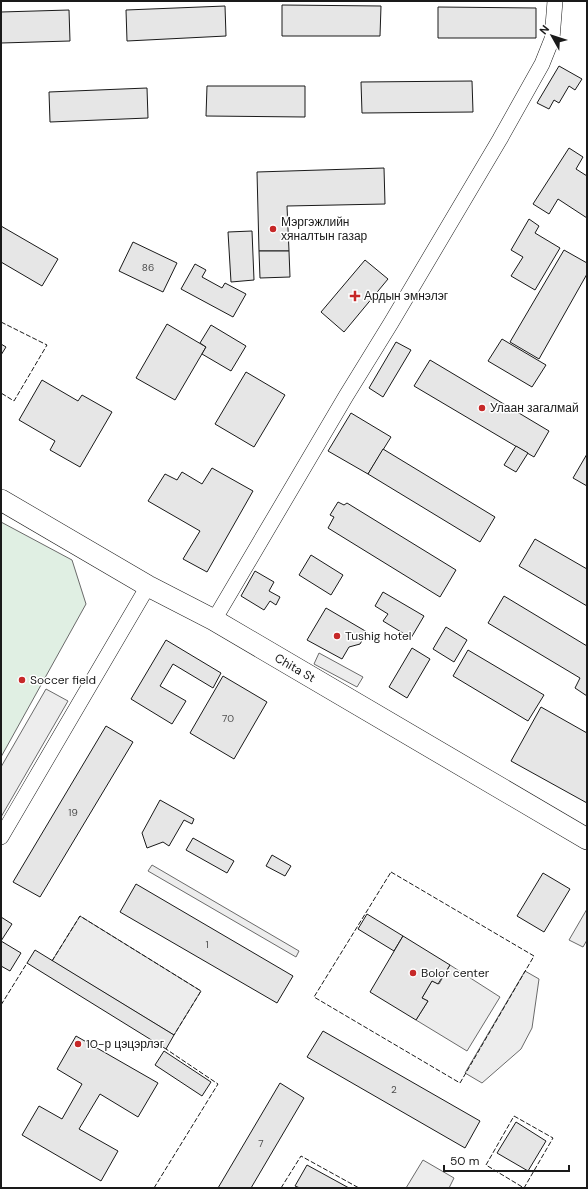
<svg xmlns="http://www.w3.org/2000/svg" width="588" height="1189" font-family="'DM Sans',sans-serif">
<rect width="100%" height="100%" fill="#fff"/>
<polygon fill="#e0efe3" stroke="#6a6a6a" points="1,522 72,560 86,604 1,757"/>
<g fill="#ededed" stroke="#6a6a6a">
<polygon points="319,653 363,677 357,687 314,664"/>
<polygon points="46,689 68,701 1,817 1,767"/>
<polygon points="152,865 299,951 296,957 148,871"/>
<polygon points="587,909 587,940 583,947 569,940"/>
<polygon points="80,916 201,991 174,1035 52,961"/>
<polygon points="450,965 500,997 467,1051 416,1020 428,1001 422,998 432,981 439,984"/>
<polygon points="525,971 539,979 532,1028 521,1049 482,1083 465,1073"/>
<polygon points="423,1160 454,1178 449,1188 406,1188"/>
</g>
<g fill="#e6e6e6" stroke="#1a1a1a">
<polygon points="282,5 381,6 380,36 282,36"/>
<polygon points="225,6 226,36 127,41 126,10"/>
<polygon points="438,7 536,8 536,38 438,38"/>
<polygon points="69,10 70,41 1,43 1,12"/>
<polygon points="559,66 582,79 575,90 569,86 559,103 554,100 549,109 537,103"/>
<polygon points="472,81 473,112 362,113 361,82"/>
<polygon points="207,86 305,86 305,117 206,116"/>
<polygon points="147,88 148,118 50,122 49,92"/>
<polygon points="569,148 583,157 576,169 587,176 587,218 558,199 549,214 533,204"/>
<polygon points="384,168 385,204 287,206 289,251 259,251 257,172"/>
<polygon points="529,219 539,226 535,233 560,248 535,290 511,276 523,257 511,250"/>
<polygon points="1,226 58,259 42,286 1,262"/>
<polygon points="252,231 254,280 231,282 228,232"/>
<polygon points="133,242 177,263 163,292 119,271"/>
<polygon points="564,250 587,263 587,274 539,359 510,342"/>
<polygon points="259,251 289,251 290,277 260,278"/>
<polygon points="365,260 388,279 344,332 321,312"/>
<polygon points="195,264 206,270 202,277 222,288 225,283 246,294 233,317 181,289"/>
<polygon points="167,324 206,347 175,400 136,378"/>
<polygon points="211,325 246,346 231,371 202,354 206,347 200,343"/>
<polygon points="502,339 546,365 532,387 488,361"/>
<polygon points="396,342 411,350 383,397 369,388"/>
<polygon points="1,344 6,347 1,355"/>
<polygon points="430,360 549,431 534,457 414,386"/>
<polygon points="246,372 285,395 254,447 215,424"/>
<polygon points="42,380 78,401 82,395 112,412 80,467 50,450 55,441 19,420"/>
<polygon points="351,413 391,437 368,474 328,451"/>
<polygon points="516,446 528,453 516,472 504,465"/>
<polygon points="383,449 495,517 480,542 368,474"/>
<polygon points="587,454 587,486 573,478"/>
<polygon points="212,468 253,491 207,572 183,559 200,531 148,501 165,474 177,480 182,472 202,484"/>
<polygon points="338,502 344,505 347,503 456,570 440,597 328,528 334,517 330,515"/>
<polygon points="535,539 587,569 587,606 519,566"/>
<polygon points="311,555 343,575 331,595 299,575"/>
<polygon points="255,571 274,582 269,591 280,597 276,605 270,601 264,610 241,596"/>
<polygon points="383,592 424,616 411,638 383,621 388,614 375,606"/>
<polygon points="504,596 587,646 587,696 575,688 580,678 488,623"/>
<polygon points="326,608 367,632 360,644 349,647 342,659 307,640"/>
<polygon points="446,627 467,640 454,662 433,649"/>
<polygon points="166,640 221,673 213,688 173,664 160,686 186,701 172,724 131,699"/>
<polygon points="412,648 430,659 407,698 389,687"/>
<polygon points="468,650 544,695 528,721 453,676"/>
<polygon points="223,676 267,702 234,759 190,733"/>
<polygon points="541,707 587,733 587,803 511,761"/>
<polygon points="106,726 133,742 40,897 13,882"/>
<polygon points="160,800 194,819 192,824 184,820 169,846 163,842 147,848 142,833"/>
<polygon points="193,838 234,861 227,873 186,850"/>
<polygon points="272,855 291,866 285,876 266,866"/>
<polygon points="543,873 570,889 544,932 517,916"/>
<polygon points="136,884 293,976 277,1003 120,912"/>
<polygon points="367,914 403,936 394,951 358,929"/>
<polygon points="1,917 12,924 1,941 21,953 10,971 1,966"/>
<polygon points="403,936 450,965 438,984 432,981 422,998 428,1001 416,1020 370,992"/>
<polygon points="35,950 174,1035 166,1049 27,963"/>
<polygon points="323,1031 480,1121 465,1148 307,1057"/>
<polygon points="76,1036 158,1083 138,1117 100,1094 79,1129 118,1151 101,1181 22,1135 39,1106 62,1119 82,1084 57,1069"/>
<polygon points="164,1051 211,1082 202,1096 155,1065"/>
<polygon points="280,1083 304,1098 251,1188 218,1188"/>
<polygon points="516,1122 546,1141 528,1171 497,1153"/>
<polygon points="307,1165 349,1188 300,1188 295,1186"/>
</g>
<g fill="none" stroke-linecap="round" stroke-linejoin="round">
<defs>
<g id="minor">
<polyline points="214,620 346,396 391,323 500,139 542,64 552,39 555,1"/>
<polyline points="1,837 148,586"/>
</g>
<polyline id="secondary" points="1,500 148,586 214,620 587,839"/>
</defs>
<use href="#minor" stroke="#1a1a1a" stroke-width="16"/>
<use href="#secondary" stroke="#1a1a1a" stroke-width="22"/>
<use href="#minor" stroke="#fff" stroke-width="15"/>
<use href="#secondary" stroke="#fff" stroke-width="21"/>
<g stroke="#1a1a1a" stroke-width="1" stroke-dasharray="5 2" stroke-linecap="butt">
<polyline points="1,322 47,345 14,401 1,393"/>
<polygon points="391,872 534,956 460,1083 314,997"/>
<polyline points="52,961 80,916 201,991 174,1035"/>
<polyline points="1,1005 27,963"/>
<polygon points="514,1116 553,1138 524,1188 486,1165"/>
<polyline points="154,1188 218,1084 166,1049"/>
<polyline points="281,1188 301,1156 359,1188"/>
</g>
</g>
<g fill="#c62828" stroke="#fff" stroke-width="1.5">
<circle cx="273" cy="229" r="4"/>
<path d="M353 290h4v4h4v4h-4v4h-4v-4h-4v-4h4z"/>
<circle cx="482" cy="408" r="4"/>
<circle cx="337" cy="636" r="4"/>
<circle cx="22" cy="680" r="4"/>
<circle cx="413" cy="973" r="4"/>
<circle cx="78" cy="1044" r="4"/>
</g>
<g text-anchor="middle" stroke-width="3" stroke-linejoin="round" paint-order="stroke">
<g font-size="10" fill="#4d4d4d">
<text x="148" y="271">86</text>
<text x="228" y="722">70</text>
<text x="73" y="816">19</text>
<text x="207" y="948">1</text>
<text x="394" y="1093">2</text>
<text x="261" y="1147">7</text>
</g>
<g font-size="12" fill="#1a1a1a" stroke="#fff" text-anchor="start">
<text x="281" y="226">Мэргэжлийн<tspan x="281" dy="14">хяналтын газар</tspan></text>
<text x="364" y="300">Ардын эмнэлэг</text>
<text x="490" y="412">Улаан загалмай</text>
<text x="345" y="640">Tushig hotel</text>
<text x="30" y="684">Soccer field</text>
<text x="421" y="977">Bolor center</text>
<text x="86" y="1048">10-р цэцэрлэг</text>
</g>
<g font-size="12" fill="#1a1a1a" stroke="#fff">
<text transform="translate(295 668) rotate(30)" y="4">Chita St</text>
</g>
</g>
<rect width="588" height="1189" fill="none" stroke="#1a1a1a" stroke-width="4"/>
<g transform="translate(552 36) rotate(309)" stroke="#ffffff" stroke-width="3" paint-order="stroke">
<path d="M0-3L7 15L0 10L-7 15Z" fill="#1a1a1a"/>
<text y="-6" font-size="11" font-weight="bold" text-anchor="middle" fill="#1a1a1a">N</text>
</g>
<path d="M444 1165v6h125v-6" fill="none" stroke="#1a1a1a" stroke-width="2"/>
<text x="450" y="1165" font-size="12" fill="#1a1a1a" stroke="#ffffff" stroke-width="3" paint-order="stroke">50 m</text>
</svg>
